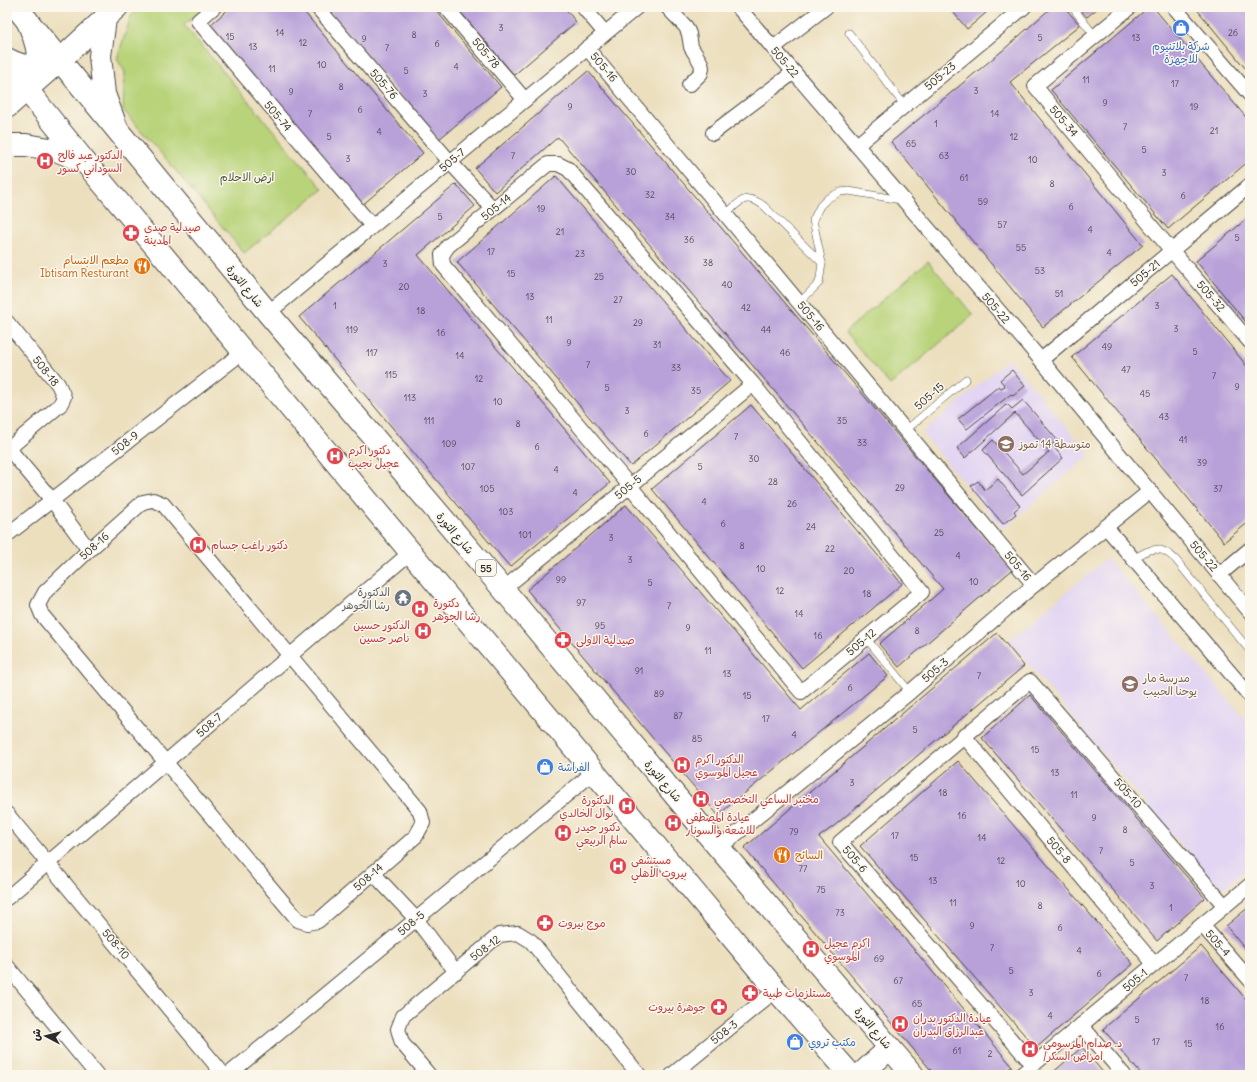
<svg xmlns="http://www.w3.org/2000/svg" width="1257" height="1082" font-family="Delius,'Playpen Sans Arabic',sans-serif">
<rect width="100%" height="100%" fill="#fbf7ec"/>
<filter id="ink" filterUnits="userSpaceOnUse"><feTurbulence type="fractalNoise" baseFrequency=".025" numOctaves="2"/><feDisplacementMap in="SourceGraphic" scale="8" xChannelSelector="R" yChannelSelector="G"/><feConvolveMatrix kernelMatrix="1 2 1 2 8 2 1 2 1" color-interpolation-filters="sRGB"/></filter>
<filter id="wash" filterUnits="userSpaceOnUse"><feTurbulence type="fractalNoise" baseFrequency=".012" numOctaves="4" result="noise"/><feDisplacementMap in="SourceGraphic" scale="16" xChannelSelector="R" yChannelSelector="G"/><feGaussianBlur stdDeviation="0.9" result="paint"/><feColorMatrix in="noise" values="0 0 0 0 0 0 0 0 0 0 0 0 0 0 0 0 0 1.4 0 .05"/><feComposite in="paint" operator="in"/></filter>
<g filter="url(#wash)">
<rect width="100%" height="100%" fill="#ecdfbe"/>
<g fill="#e2d4f3">
<polygon points="1009,359 1090,455 1003,529 922,433"/>
<polygon points="1108,559 1250,725 1250,866 1225,887 1218,886 1169,831 1010,643 1010,639 1105,560"/>
</g>
<g fill="#b8d379" stroke="#727f52">
<polygon points="141,7 205,7 184,25 323,189 244,253 166,159 123,110 125,72 117,59 131,16"/>
<polygon points="928,261 973,315 890,385 845,332"/>
</g>
<g id="blocks">
<g fill="#b8a0d9">
<polygon points="231,7 300,7 423,153 361,206 209,26"/>
<polygon points="325,7 433,7 501,87 438,140"/>
<polygon points="456,7 564,7 576,22 514,75"/>
<polygon points="949,7 993,7 967,29"/>
<polygon points="1052,7 1064,7 1080,25 1010,82 1143,245 1043,327 891,142 1002,51"/>
<polygon points="1078,7 1099,7 1087,17"/>
<polygon points="1149,7 1153,7 1250,122 1250,160 1168,229 1051,90"/>
<polygon points="1195,7 1250,7 1250,74 1232,52"/>
<polygon points="588,71 1012,570 899,667 879,644 943,589 558,137 495,192 475,168"/>
<polygon points="556,176 730,381 631,466 457,262"/>
<polygon points="456,184 475,206 418,255 610,483 510,567 299,317"/>
<polygon points="1250,216 1250,327 1196,261"/>
<polygon points="1172,274 1250,370 1250,521 1224,542 1072,357"/>
<polygon points="1012,370 1025,386 1013,396 1011,394 967,429 958,419 999,386 1001,388 1005,386 1000,380"/>
<polygon points="1023,400 1058,441 1052,445 1063,458 1022,495 983,450 993,440 1023,474 1049,452 1015,413 965,458 957,448 1007,404 1012,409"/>
<polygon points="751,405 902,584 802,668 652,489"/>
<polygon points="998,479 1020,506 1014,511 1016,514 1003,524 971,486 978,481 985,490"/>
<polygon points="626,505 801,710 869,653 888,676 718,815 527,590"/>
<polygon points="997,633 1024,666 834,826 819,837 1012,1066 1001,1075 935,1075 744,848"/>
<polygon points="1030,695 1205,898 1157,941 982,738"/>
<polygon points="958,761 1133,964 1036,1048 860,846"/>
<polygon points="1250,906 1250,955 1226,926"/>
<polygon points="1201,946 1250,1004 1250,1075 1142,1075 1103,1029"/>
<polygon points="1082,1047 1105,1075 1050,1075"/>
</g>
</g>
</g>
<g filter="url(#ink)">
<use href="#blocks" fill-opacity="0" stroke="#484641" stroke-width="1"/>
<g fill="none" stroke-linecap="round" stroke-linejoin="round">
<defs>
<g id="service">
<polyline points="1072,7 1095,36"/>
<polyline points="849,33 905,106"/>
<path d="M726,214C740,201 746,192 764,206L822,263"/>
<polyline points="799,303 819,283 820,277 822,263 813,220 820,206 828,198 840,192 849,191 901,200"/>
<polyline points="906,430 966,379"/>
<path d="M1134,559C1150,547 1161,545 1176,560L1250,651"/>
<polyline points="866,638 910,692"/>
</g>
<g id="minor">
<polyline points="214,7 198,21 372,226"/>
<polyline points="317,7 450,162 493,209"/>
<polyline points="446,7 525,100"/>
<polyline points="583,7 605,33"/>
<polyline points="667,7 686,27 689,34 691,47 701,63 702,68 701,73 689,85"/>
<polyline points="738,7 1041,360 1250,612"/>
<polyline points="1130,7 1035,86 1172,251 1250,342"/>
<polyline points="1174,7 1250,95"/>
<polyline points="587,48 1034,585"/>
<polyline points="773,48 826,7"/>
<polyline points="713,133 794,72"/>
<polyline points="857,145 1024,7"/>
<polygon points="548,164 558,164 568,169 753,384 922,592 801,692 630,486 443,265 442,255 448,246"/>
<polyline points="268,313 637,7"/>
<polyline points="7,322 58,384 64,397 60,405 7,450"/>
<polyline points="1041,360 1250,185"/>
<polyline points="9,449 52,500 89,550"/>
<polygon points="153,500 163,504 420,811 423,823 416,836 318,921 307,923 298,920 42,615 38,605 45,592 89,550 143,502"/>
<polyline points="1106,527 1250,696"/>
<polyline points="7,535 243,352"/>
<polyline points="1219,575 1250,549"/>
<polyline points="503,589 630,486 753,384"/>
<polyline points="964,736 1154,964"/>
<polyline points="7,814 224,1075"/>
<polyline points="719,848 910,692 1034,585 1150,491"/>
<polyline points="373,873 416,919 456,972"/>
<polyline points="7,898 411,552"/>
<polyline points="1202,925 1250,980"/>
<polyline points="7,966 97,1075"/>
<polyline points="1081,1025 1124,1075"/>
<polyline points="1033,1065 840,842 1030,681 1225,906"/>
<polyline points="228,1075 594,772"/>
<polyline points="429,1075 402,1043 398,1029 403,1016 499,935 518,933 531,941 639,1075"/>
<polyline points="672,1075 776,990"/>
<polyline points="1021,1075 1250,885"/>
</g>
<g id="primary">
<polyline points="16,7 268,313 503,589 719,848 913,1075"/>
<polyline points="7,65 85,162 776,990 851,1075"/>
<polyline points="860,1075 890,1048"/>
</g>
<g id="motorway">
<polyline points="105,19 100,56 104,94 117,129"/>
<path d="M27,20C37,42 45,65 29,87"/>
<path d="M7,59C21,67 37,69 52,65"/>
<polyline points="7,107 60,60 117,7"/>
<polyline points="7,145 26,145 56,150 85,162"/>
</g>
</defs>
<use href="#service" stroke="#484641" stroke-width="8"/>
<use href="#minor" stroke="#484641" stroke-width="16"/>
<use href="#primary" stroke="#484641" stroke-width="24"/>
<use href="#motorway" stroke="#484641" stroke-width="24"/>
<use href="#service" stroke="#fff" stroke-width="7"/>
<use href="#minor" stroke="#fff" stroke-width="14"/>
<use href="#primary" stroke="#fff" stroke-width="22"/>
<use href="#motorway" stroke="#fff" stroke-width="22"/>
</g>
</g>
<defs>
<symbol id="shop-disc" viewBox="-11 -11 22 22"><circle r="9.5" fill="#3f7fe0" stroke="#fbf7ec"/><path d="M-5-2.5h2.3a2.7 3.5 0 0 1 5.4 0H5L5.5 6h-11ZM-1.5-2.5h3a1.5 2.3 0 0 0-3 0Z" fill="#fff"/></symbol>
<symbol id="hospital-disc" viewBox="-11 -11 22 22"><circle r="9.5" fill="#e0444e" stroke="#fbf7ec"/><path d="M-5-5h3v3.5h4V-5h3V5h-3V1.5h-4V5h-3Z" fill="#fff"/></symbol>
<symbol id="pharmacy-disc" viewBox="-11 -11 22 22"><circle r="9.5" fill="#e0444e" stroke="#fbf7ec"/><path d="M-2-6h4v4h4v4h-4v4h-4v-4h-4v-4h4Z" fill="#fff"/></symbol>
<symbol id="restaurant-disc" viewBox="-11 -11 22 22"><circle r="9.5" fill="#e8710a" stroke="#fbf7ec"/><path d="M-5-6h1v4h1v-4h1v4h1v-4h1v5L-1.5 .5V6h-2V.5L-5-1ZM5-6V6H3V1.5H1.5Q1.5-4 5-6Z" fill="#fff"/></symbol>
<symbol id="school-disc" viewBox="-11 -11 22 22"><circle r="9.5" fill="#8d6e63" stroke="#fbf7ec"/><path d="M0-5L7-2L0 1L-7-2ZM-4 1L0 2.5L4 1V4Q0 6-4 4Z" fill="#fff"/></symbol>
<symbol id="temple-disc" viewBox="-11 -11 22 22"><circle r="9.5" fill="#6b7280" stroke="#fbf7ec"/><path d="M0-6L5-2H3V0L6.5 2.5H4V6H1.5V3h-3V6H-4V2.5H-6.5L-3 0V-2H-5Z" fill="#fff"/></symbol>
</defs>
<g fill-rule="evenodd">
<use href="#shop-disc" x="1171" y="18" width="20" height="20"/>
<use href="#hospital-disc" x="35" y="151" width="20" height="20"/>
<use href="#pharmacy-disc" x="121" y="223" width="20" height="20"/>
<use href="#restaurant-disc" x="132" y="256" width="20" height="20"/>
<use href="#school-disc" x="996" y="434" width="20" height="20"/>
<use href="#hospital-disc" x="325" y="446" width="20" height="20"/>
<use href="#hospital-disc" x="188" y="535" width="20" height="20"/>
<use href="#temple-disc" x="393" y="588" width="20" height="20"/>
<use href="#hospital-disc" x="410" y="599" width="20" height="20"/>
<use href="#hospital-disc" x="413" y="621" width="20" height="20"/>
<use href="#pharmacy-disc" x="553" y="630" width="20" height="20"/>
<use href="#school-disc" x="1120" y="674" width="20" height="20"/>
<use href="#hospital-disc" x="672" y="755" width="20" height="20"/>
<use href="#shop-disc" x="535" y="757" width="20" height="20"/>
<use href="#hospital-disc" x="691" y="789" width="20" height="20"/>
<use href="#hospital-disc" x="617" y="796" width="20" height="20"/>
<use href="#hospital-disc" x="663" y="813" width="20" height="20"/>
<use href="#hospital-disc" x="553" y="823" width="20" height="20"/>
<use href="#restaurant-disc" x="772" y="845" width="20" height="20"/>
<use href="#hospital-disc" x="608" y="856" width="20" height="20"/>
<use href="#pharmacy-disc" x="535" y="913" width="20" height="20"/>
<use href="#hospital-disc" x="801" y="939" width="20" height="20"/>
<use href="#pharmacy-disc" x="740" y="983" width="20" height="20"/>
<use href="#pharmacy-disc" x="709" y="997" width="20" height="20"/>
<use href="#hospital-disc" x="890" y="1014" width="20" height="20"/>
<use href="#shop-disc" x="785" y="1032" width="20" height="20"/>
<use href="#hospital-disc" x="1020" y="1039" width="20" height="20"/>
</g>
<g text-anchor="middle" stroke-width="3" stroke-linejoin="round" paint-order="stroke">
<g font-size="9" fill="#4e4856">
<text x="501" y="31">3</text>
<text x="280" y="36">14</text>
<text x="1233" y="36">26</text>
<text x="414" y="38">8</text>
<text x="230" y="40">15</text>
<text x="1040" y="41">5</text>
<text x="1136" y="41">13</text>
<text x="364" y="42">9</text>
<text x="303" y="46">12</text>
<text x="437" y="47">6</text>
<text x="253" y="50">13</text>
<text x="387" y="51">7</text>
<text x="322" y="68">10</text>
<text x="456" y="70">4</text>
<text x="272" y="72">11</text>
<text x="406" y="74">5</text>
<text x="1086" y="83">11</text>
<text x="1175" y="87">17</text>
<text x="341" y="90">8</text>
<text x="976" y="94">3</text>
<text x="291" y="95">9</text>
<text x="425" y="97">3</text>
<text x="1105" y="106">9</text>
<text x="570" y="110">9</text>
<text x="1194" y="110">19</text>
<text x="360" y="113">6</text>
<text x="310" y="117">7</text>
<text x="995" y="117">14</text>
<text x="936" y="127">1</text>
<text x="1125" y="130">7</text>
<text x="1214" y="134">21</text>
<text x="379" y="135">4</text>
<text x="329" y="140">5</text>
<text x="1014" y="140">12</text>
<text x="911" y="147">65</text>
<text x="1144" y="153">5</text>
<text x="513" y="159">7</text>
<text x="944" y="159">63</text>
<text x="348" y="162">3</text>
<text x="1033" y="163">10</text>
<text x="631" y="175">30</text>
<text x="1164" y="176">3</text>
<text x="964" y="181">61</text>
<text x="1052" y="187">8</text>
<text x="650" y="198">32</text>
<text x="1183" y="199">6</text>
<text x="983" y="205">59</text>
<text x="1071" y="210">6</text>
<text x="541" y="212">19</text>
<text x="440" y="220">5</text>
<text x="670" y="220">34</text>
<text x="1002" y="228">57</text>
<text x="1090" y="233">4</text>
<text x="560" y="235">21</text>
<text x="1237" y="241">5</text>
<text x="689" y="243">36</text>
<text x="1021" y="251">55</text>
<text x="491" y="255">17</text>
<text x="1109" y="256">4</text>
<text x="580" y="257">23</text>
<text x="708" y="266">38</text>
<text x="385" y="267">3</text>
<text x="1040" y="274">53</text>
<text x="511" y="277">15</text>
<text x="599" y="280">25</text>
<text x="727" y="288">40</text>
<text x="404" y="290">20</text>
<text x="1059" y="297">51</text>
<text x="530" y="300">13</text>
<text x="618" y="303">27</text>
<text x="335" y="309">1</text>
<text x="1157" y="309">3</text>
<text x="746" y="311">42</text>
<text x="421" y="314">18</text>
<text x="549" y="323">11</text>
<text x="638" y="326">29</text>
<text x="1176" y="332">3</text>
<text x="352" y="333">119</text>
<text x="766" y="333">44</text>
<text x="441" y="336">16</text>
<text x="569" y="346">9</text>
<text x="657" y="348">31</text>
<text x="1107" y="350">49</text>
<text x="1195" y="355">5</text>
<text x="372" y="356">117</text>
<text x="785" y="356">46</text>
<text x="460" y="359">14</text>
<text x="588" y="368">7</text>
<text x="676" y="371">33</text>
<text x="1126" y="373">47</text>
<text x="391" y="378">115</text>
<text x="1214" y="379">7</text>
<text x="479" y="382">12</text>
<text x="1237" y="390">9</text>
<text x="607" y="391">5</text>
<text x="696" y="394">35</text>
<text x="1145" y="397">45</text>
<text x="410" y="401">113</text>
<text x="498" y="405">10</text>
<text x="627" y="414">3</text>
<text x="1164" y="420">43</text>
<text x="429" y="424">111</text>
<text x="842" y="424">35</text>
<text x="518" y="427">8</text>
<text x="646" y="437">6</text>
<text x="736" y="440">7</text>
<text x="1183" y="443">41</text>
<text x="862" y="446">33</text>
<text x="449" y="447">109</text>
<text x="537" y="450">6</text>
<text x="754" y="462">30</text>
<text x="1202" y="466">39</text>
<text x="468" y="470">107</text>
<text x="700" y="470">5</text>
<text x="556" y="473">4</text>
<text x="773" y="485">28</text>
<text x="900" y="491">29</text>
<text x="487" y="492">105</text>
<text x="1218" y="492">37</text>
<text x="575" y="496">4</text>
<text x="704" y="505">4</text>
<text x="792" y="507">26</text>
<text x="506" y="515">103</text>
<text x="723" y="527">6</text>
<text x="811" y="530">24</text>
<text x="939" y="536">25</text>
<text x="525" y="538">101</text>
<text x="611" y="541">3</text>
<text x="742" y="549">8</text>
<text x="830" y="552">22</text>
<text x="958" y="559">4</text>
<text x="630" y="563">3</text>
<text x="761" y="572">10</text>
<text x="849" y="574">20</text>
<text x="561" y="583">99</text>
<text x="974" y="585">10</text>
<text x="650" y="586">5</text>
<text x="780" y="594">12</text>
<text x="867" y="597">18</text>
<text x="581" y="606">97</text>
<text x="669" y="609">7</text>
<text x="799" y="617">14</text>
<text x="600" y="629">95</text>
<text x="688" y="631">9</text>
<text x="917" y="634">8</text>
<text x="818" y="639">16</text>
<text x="708" y="654">11</text>
<text x="639" y="674">91</text>
<text x="727" y="677">13</text>
<text x="979" y="679">7</text>
<text x="850" y="691">6</text>
<text x="659" y="697">89</text>
<text x="747" y="699">15</text>
<text x="678" y="719">87</text>
<text x="766" y="722">17</text>
<text x="915" y="733">5</text>
<text x="794" y="738">4</text>
<text x="697" y="742">85</text>
<text x="1035" y="753">15</text>
<text x="1055" y="776">13</text>
<text x="852" y="786">3</text>
<text x="943" y="796">18</text>
<text x="1074" y="798">11</text>
<text x="962" y="819">16</text>
<text x="1094" y="821">9</text>
<text x="1125" y="833">8</text>
<text x="794" y="835">79</text>
<text x="895" y="839">17</text>
<text x="982" y="841">14</text>
<text x="1101" y="854">7</text>
<text x="914" y="861">15</text>
<text x="1001" y="864">12</text>
<text x="1132" y="866">5</text>
<text x="803" y="872">77</text>
<text x="933" y="884">13</text>
<text x="1021" y="887">10</text>
<text x="1152" y="889">3</text>
<text x="821" y="893">75</text>
<text x="953" y="906">11</text>
<text x="1040" y="909">8</text>
<text x="1171" y="911">1</text>
<text x="840" y="916">73</text>
<text x="972" y="929">9</text>
<text x="1060" y="931">6</text>
<text x="992" y="951">7</text>
<text x="1079" y="954">4</text>
<text x="879" y="962">69</text>
<text x="1011" y="974">5</text>
<text x="1099" y="977">6</text>
<text x="1186" y="981">7</text>
<text x="898" y="984">67</text>
<text x="1031" y="996">3</text>
<text x="1205" y="1004">18</text>
<text x="917" y="1007">65</text>
<text x="1050" y="1019">4</text>
<text x="1137" y="1023">5</text>
<text x="1220" y="1030">16</text>
<text x="1156" y="1045">17</text>
<text x="1188" y="1047">15</text>
<text x="957" y="1054">61</text>
<text x="990" y="1057">2</text>
</g>
<rect fill="#fbf7ec" stroke="#696865" stroke-width="1" x="476" y="560" width="20" height="16" rx="3"/>
<g font-size="10" font-weight="bold" fill="#2b2b2b">
<text x="486" y="572">55</text>
</g>
<g font-size="11" fill="#366cbe" stroke="#fbf7ec" text-anchor="start">
<text x="1181" y="50" text-anchor="middle">شركة بلاتنيوم<tspan x="1181" dy="13">للاجهزة</tspan></text>
<text x="558" y="771">الفراشة</text>
<text x="808" y="1046">مكتب تروي</text>
</g>
<g font-size="11" fill="#2b2b2b" stroke="#fbf7ec">
<text transform="translate(486 53) rotate(50)" y="4">505-78</text>
<text transform="translate(785 62) rotate(50)" y="4">505-22</text>
<text transform="translate(604 67) rotate(50)" y="4">505-16</text>
<text transform="translate(940 76) rotate(-40)" y="4">505-23</text>
<text transform="translate(384 84) rotate(49)" y="4">505-76</text>
<text transform="translate(278 116) rotate(50)" y="4">505-74</text>
<text transform="translate(1064 121) rotate(50)" y="4">505-34</text>
<text transform="translate(452 160) rotate(-40)" y="4">505-7</text>
<text transform="translate(496 207) rotate(-39)" y="4">505-14</text>
<text transform="translate(1145 273) rotate(-40)" y="4">505-21</text>
<text transform="translate(245 286) rotate(51)" y="4">شارع الثورة</text>
<text transform="translate(1211 296) rotate(49)" y="4">505-32</text>
<text transform="translate(996 308) rotate(50)" y="4">505-22</text>
<text transform="translate(811 316) rotate(50)" y="4">505-16</text>
<text transform="translate(46 371) rotate(52)" y="4">508-18</text>
<text transform="translate(929 396) rotate(-41)" y="4">505-15</text>
<text transform="translate(125 443) rotate(-38)" y="4">508-9</text>
<text transform="translate(628 487) rotate(-39)" y="4">505-5</text>
<text transform="translate(455 533) rotate(50)" y="4">شارع الثورة</text>
<text transform="translate(94 546) rotate(-42)" y="4">508-16</text>
<text transform="translate(1204 556) rotate(50)" y="4">505-22</text>
<text transform="translate(1018 566) rotate(50)" y="4">505-16</text>
<text transform="translate(861 642) rotate(-40)" y="4">505-12</text>
<text transform="translate(935 670) rotate(-41)" y="4">505-3</text>
<text transform="translate(209 725) rotate(-41)" y="4">508-7</text>
<text transform="translate(663 781) rotate(50)" y="4">شارع الثورة</text>
<text transform="translate(1128 793) rotate(49)" y="4">505-10</text>
<text transform="translate(1059 850) rotate(50)" y="4">505-8</text>
<text transform="translate(855 859) rotate(49)" y="4">505-6</text>
<text transform="translate(368 877) rotate(-41)" y="4">508-14</text>
<text transform="translate(411 923) rotate(-40)" y="4">508-5</text>
<text transform="translate(1218 943) rotate(49)" y="4">505-4</text>
<text transform="translate(116 944) rotate(50)" y="4">508-10</text>
<text transform="translate(485 948) rotate(-37)" y="4">508-12</text>
<text transform="translate(1135 980) rotate(-40)" y="4">505-1</text>
<text transform="translate(873 1028) rotate(50)" y="4">شارع الثورة</text>
<text transform="translate(724 1032) rotate(-39)" y="4">508-3</text>
</g>
<g font-size="11" fill="#be3a42" stroke="#fbf7ec" text-anchor="start">
<text x="58" y="159">الدكتور عبد فالح<tspan x="58" dy="13">السوداني كسور</tspan></text>
<text x="144" y="231">صيدلية صدى<tspan x="144" dy="13">المدينة</tspan></text>
<text x="348" y="454">دكتور اكرم<tspan x="348" dy="13">عجيل نجيب</tspan></text>
<text x="211" y="549">دكتور راغب جسام</text>
<text x="433" y="607">دكتورة<tspan x="433" dy="13">رشا الجوهر</tspan></text>
<text x="410" y="629" text-anchor="end">الدكتور حسين<tspan x="410" dy="13">ناصر حسين</tspan></text>
<text x="576" y="644">صيدلية الاولى</text>
<text x="695" y="763">الدكتور اكرم<tspan x="695" dy="13">عجيل الموسوي</tspan></text>
<text x="714" y="803">مختبر الساعي التخصصي</text>
<text x="614" y="804" text-anchor="end">الدكتورة<tspan x="614" dy="13">نوال الخالدي</tspan></text>
<text x="686" y="821">عيادة المصطفى<tspan x="686" dy="13">للاشعة والسونار</tspan></text>
<text x="576" y="831">دكتور حيدر<tspan x="576" dy="13">سالم الربيعي</tspan></text>
<text x="631" y="864">مستشفى<tspan x="631" dy="13">بيروت الأهلي</tspan></text>
<text x="558" y="927">موج بيروت</text>
<text x="824" y="947">اكرم عجيل<tspan x="824" dy="13">الموسوي</tspan></text>
<text x="763" y="997">مستلزمات طبية</text>
<text x="706" y="1011" text-anchor="end">جوهرة بيروت</text>
<text x="913" y="1022">عيادة الدكتور بدران<tspan x="913" dy="13">عبدالرزاق البدران</tspan></text>
<text x="1043" y="1047">د. صدام المرسومي<tspan x="1043" dy="13">/امراض السكر</tspan></text>
</g>
<g font-size="11" fill="#4e553e" stroke="#fbf7ec">
<text x="247" y="181">ارض الاحلام</text>
</g>
<g font-size="11" fill="#c56008" stroke="#fbf7ec" text-anchor="end">
<text x="129" y="264">مطعم الابتسام<tspan x="129" dy="13">Ibtisam Resturant</tspan></text>
<text x="795" y="859" text-anchor="start">السائح</text>
</g>
<g font-size="11" fill="#785e54" stroke="#fbf7ec" text-anchor="start">
<text x="1019" y="448">متوسطة 14 تموز</text>
<text x="1143" y="682">مدرسة مار<tspan x="1143" dy="13">يوحنا الحبيب</tspan></text>
</g>
<g font-size="11" fill="#5b616d" stroke="#fbf7ec" text-anchor="end">
<text x="390" y="596">الدكتورة<tspan x="390" dy="13">رشا الجوهر</tspan></text>
</g>
</g>
<rect width="1257" height="1082" fill="none" stroke="#fbf7ec" stroke-width="24"/>
<g transform="translate(46 1036) rotate(277)" stroke="#fbf7ec" stroke-width="3" paint-order="stroke">
<path d="M0-3L7 15L0 10L-7 15Z" fill="#2b2b2b"/>
<text y="-6" font-size="11" font-weight="bold" text-anchor="middle" fill="#2b2b2b">ش</text>
</g>
</svg>
